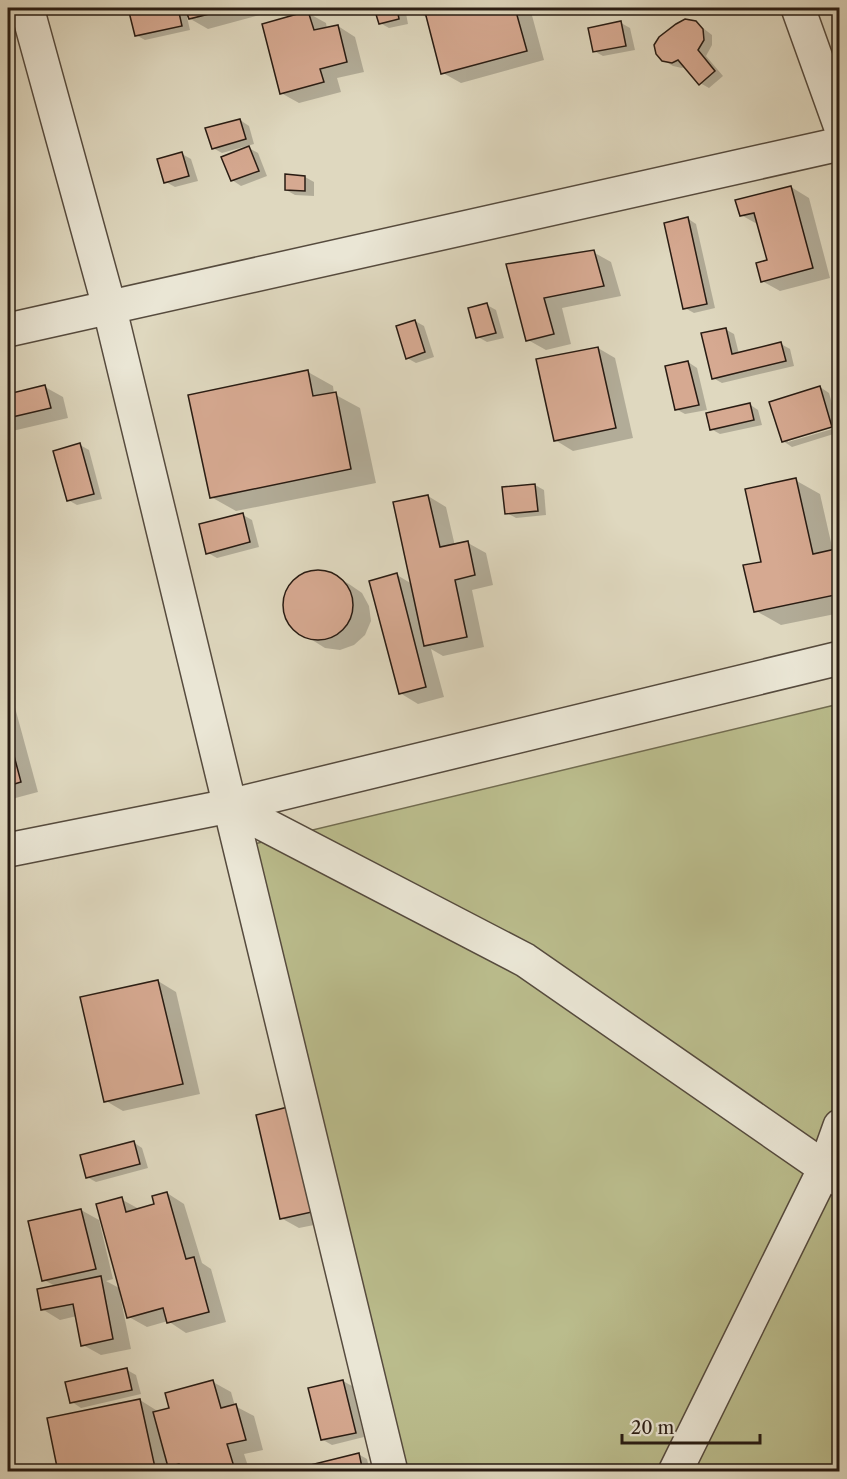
<svg xmlns="http://www.w3.org/2000/svg" width="847" height="1479" font-family="'Libre Caslon Text',serif">
<rect width="100%" height="100%" fill="#dfd8bf"/>
<filter id="stains"><feTurbulence type="fractalNoise" baseFrequency=".00333" numOctaves="4"/><feColorMatrix values="0 0 0 0 .2 0 0 0 0 .09 0 0 0 0 .02 0 0 0 .5 -.17"/></filter>
<radialGradient id="worn" r=".72"><stop offset=".6" stop-color="#630" stop-opacity="0"/><stop offset="1" stop-color="#630" stop-opacity=".3"/></radialGradient>
<polygon fill="#babc8c" stroke="#726c50" stroke-width="1.5" points="839,704 839,1471 404,1471 250,845"/>
<g fill="#0003">
<polygon points="130,8 281,8 282,9 208,29 187,17 190,30 145,40 136,35"/>
<polygon points="376,8 405,8 408,24 389,28 380,23"/>
<polygon points="417,8 530,8 544,60 461,83 443,73 428,18 419,13"/>
<polygon points="308,13 326,23 327,29 338,26 355,37 364,72 337,78 341,92 299,103 281,93"/>
<polygon points="695,22 712,35 712,45 706,56 723,76 709,88 700,83 685,66 682,68 673,66 663,60"/>
<polygon points="621,23 630,28 635,50 603,56 594,51"/>
<polygon points="240,120 249,126 254,144 222,153 213,148"/>
<polygon points="249,148 258,153 267,176 241,186 232,180"/>
<polygon points="182,154 191,159 198,181 175,187 166,182"/>
<polygon points="287,176 305,177 314,182 314,196 295,195 286,190"/>
<polygon points="791,187 809,198 830,278 780,291 762,281 768,261 759,225 741,215"/>
<polygon points="8,212 11,227 8,227"/>
<polygon points="687,218 696,224 715,308 694,313 685,308"/>
<polygon points="593,252 611,262 621,296 562,308 571,344 546,350 528,340 508,265"/>
<polygon points="487,305 496,310 504,338 487,342 478,337"/>
<polygon points="415,321 424,326 434,357 416,363 407,358"/>
<polygon points="725,329 734,334 739,354 781,344 790,349 794,366 722,383 713,378"/>
<polygon points="598,348 615,358 633,438 573,451 555,440"/>
<polygon points="688,362 697,368 707,410 685,414 676,409"/>
<polygon points="308,372 333,386 334,394 360,408 376,483 236,511 211,497"/>
<polygon points="45,387 63,397 68,418 8,432 8,396"/>
<polygon points="820,387 829,393 838,424 788,439 788,442 839,427 840,432 792,447 783,441"/>
<polygon points="749,404 758,410 762,425 720,434 711,429"/>
<polygon points="80,445 89,450 102,499 77,505 68,500"/>
<polygon points="795,480 820,494 833,551 840,550 840,613 781,625 756,611 763,563"/>
<polygon points="535,485 544,490 546,515 516,518 507,513"/>
<polygon points="428,496 446,507 455,546 468,543 486,553 493,585 472,590 484,647 443,656 431,649 444,697 418,704 400,693 397,575 412,584"/>
<polygon points="243,515 252,520 259,547 217,558 208,553"/>
<polygon points="315,571 330,573 349,584 362,593 369,606 371,621 365,635 354,645 340,650 325,648 293,628 286,615 284,600 289,586 300,576"/>
<polygon points="8,682 38,792 8,800"/>
<polygon points="158,981 176,992 200,1094 123,1111 106,1101"/>
<polygon points="306,1119 329,1222 299,1228 281,1218"/>
<polygon points="133,1142 142,1148 148,1168 96,1182 87,1177"/>
<polygon points="167,1193 184,1204 202,1263 211,1269 226,1322 186,1333 168,1321 147,1327 129,1317 121,1289 119,1290 131,1349 101,1355 83,1345 77,1316 60,1320 42,1309 55,1286 44,1280 81,1210 99,1220 113,1279 106,1281 121,1289 121,1199 139,1209 156,1205"/>
<polygon points="127,1370 136,1375 141,1394 81,1408 72,1402"/>
<polygon points="343,1381 352,1386 364,1437 332,1445 323,1440"/>
<polygon points="213,1382 231,1392 235,1406 254,1416 263,1450 244,1454 250,1472 60,1472 140,1400 159,1412 171,1409"/>
<polygon points="358,1454 367,1459 370,1472 296,1472"/>
</g>
<g fill="#d6a991" stroke="#291c13" stroke-width="1.5">
<polygon points="128,8 178,8 182,26 135,36"/>
<polygon points="185,8 233,8 189,19"/>
<polygon points="374,8 397,8 399,19 379,24"/>
<polygon points="416,8 515,8 527,51 441,74 425,12 418,14"/>
<polygon points="308,11 314,30 338,25 347,62 320,69 324,82 280,94 262,24"/>
<polygon points="685,19 696,21 703,29 704,40 698,50 715,71 699,85 678,60 672,63 662,61 656,54 654,45 659,37 676,24"/>
<polygon points="621,21 626,46 593,52 588,28"/>
<polygon points="240,119 246,139 212,149 205,128"/>
<polygon points="249,146 259,171 231,181 221,157"/>
<polygon points="182,152 189,176 164,183 157,159"/>
<polygon points="285,174 305,176 305,191 285,190"/>
<polygon points="791,186 813,268 761,282 756,263 767,260 754,213 740,216 735,200"/>
<polygon points="688,217 707,304 683,309 664,223"/>
<polygon points="594,250 604,286 544,298 554,334 526,341 506,264"/>
<polygon points="487,303 496,333 476,338 468,308"/>
<polygon points="415,320 425,352 406,359 396,326"/>
<polygon points="726,328 732,354 781,342 786,361 712,379 701,333"/>
<polygon points="598,347 616,428 554,441 536,359"/>
<polygon points="688,361 699,405 675,410 665,366"/>
<polygon points="308,370 313,396 336,392 351,469 210,498 188,395"/>
<polygon points="45,385 51,408 8,418 8,394"/>
<polygon points="820,386 832,427 782,442 769,402"/>
<polygon points="750,403 754,420 710,430 706,413"/>
<polygon points="80,443 94,494 67,501 53,451"/>
<polygon points="796,478 813,554 840,548 840,594 754,612 743,565 761,562 745,489"/>
<polygon points="535,484 538,511 505,514 502,487"/>
<polygon points="428,495 440,547 468,541 475,575 455,580 467,637 424,646 393,502"/>
<polygon points="243,513 250,542 206,554 199,524"/>
<circle cx="318" cy="605" r="35"/>
<polygon points="397,573 426,687 399,694 369,581"/>
<polygon points="8,733 21,782 8,786"/>
<polygon points="158,980 183,1084 104,1102 80,997"/>
<polygon points="288,1107 312,1212 280,1219 256,1115"/>
<polygon points="134,1141 140,1164 86,1178 80,1155"/>
<polygon points="167,1192 186,1259 194,1257 209,1312 167,1323 163,1308 127,1318 96,1204 122,1197 126,1212 154,1204 152,1196"/>
<polygon points="81,1209 96,1269 42,1281 28,1221"/>
<polygon points="101,1276 113,1339 81,1346 73,1304 41,1310 37,1289"/>
<polygon points="127,1368 132,1390 70,1403 65,1382"/>
<polygon points="213,1380 221,1408 236,1404 246,1440 227,1444 235,1470 228,1472 181,1472 179,1464 168,1467 153,1412 169,1408 165,1393"/>
<polygon points="343,1380 356,1433 321,1440 308,1388"/>
<polygon points="140,1399 156,1472 58,1472 47,1418"/>
<polygon points="359,1453 363,1472 294,1472 294,1469"/>
</g>
<g fill="none" stroke-linecap="round" stroke-linejoin="round">
<defs>
<g id="minor">
<polyline points="27,8 109,306 391,1472"/>
<polyline points="798,8 840,125"/>
<polyline points="8,330 840,144"/>
<polyline points="229,806 525,960 825,1168 840,1180"/>
<polyline points="8,850 229,806 840,658"/>
<polyline points="675,1472 825,1168 840,1126"/>
</g>
</defs>
<use href="#minor" stroke="#564b3e" stroke-width="36"/>
<use href="#minor" stroke="#eae6d5" stroke-width="33"/>
</g>
<rect width="847" height="1479" fill="none" stroke="#dfd8bf" stroke-width="30"/>
<rect x="9" y="9" width="829" height="1461" fill="none" stroke="#291c13" stroke-width="3"/>
<rect x="15" y="15" width="817" height="1449" fill="none" stroke="#291c13" stroke-width="1.5"/>
<path d="M622 1434v9h138v-9" fill="none" stroke="#291c13" stroke-width="3"/>
<text x="631" y="1434" font-size="18" fill="#291c13" stroke="#eae6d5" stroke-width="4.5" paint-order="stroke">20 m</text>
<rect width="100%" height="100%" filter="url(#stains)"/>
<rect width="100%" height="100%" fill="url(#worn)"/>
</svg>
